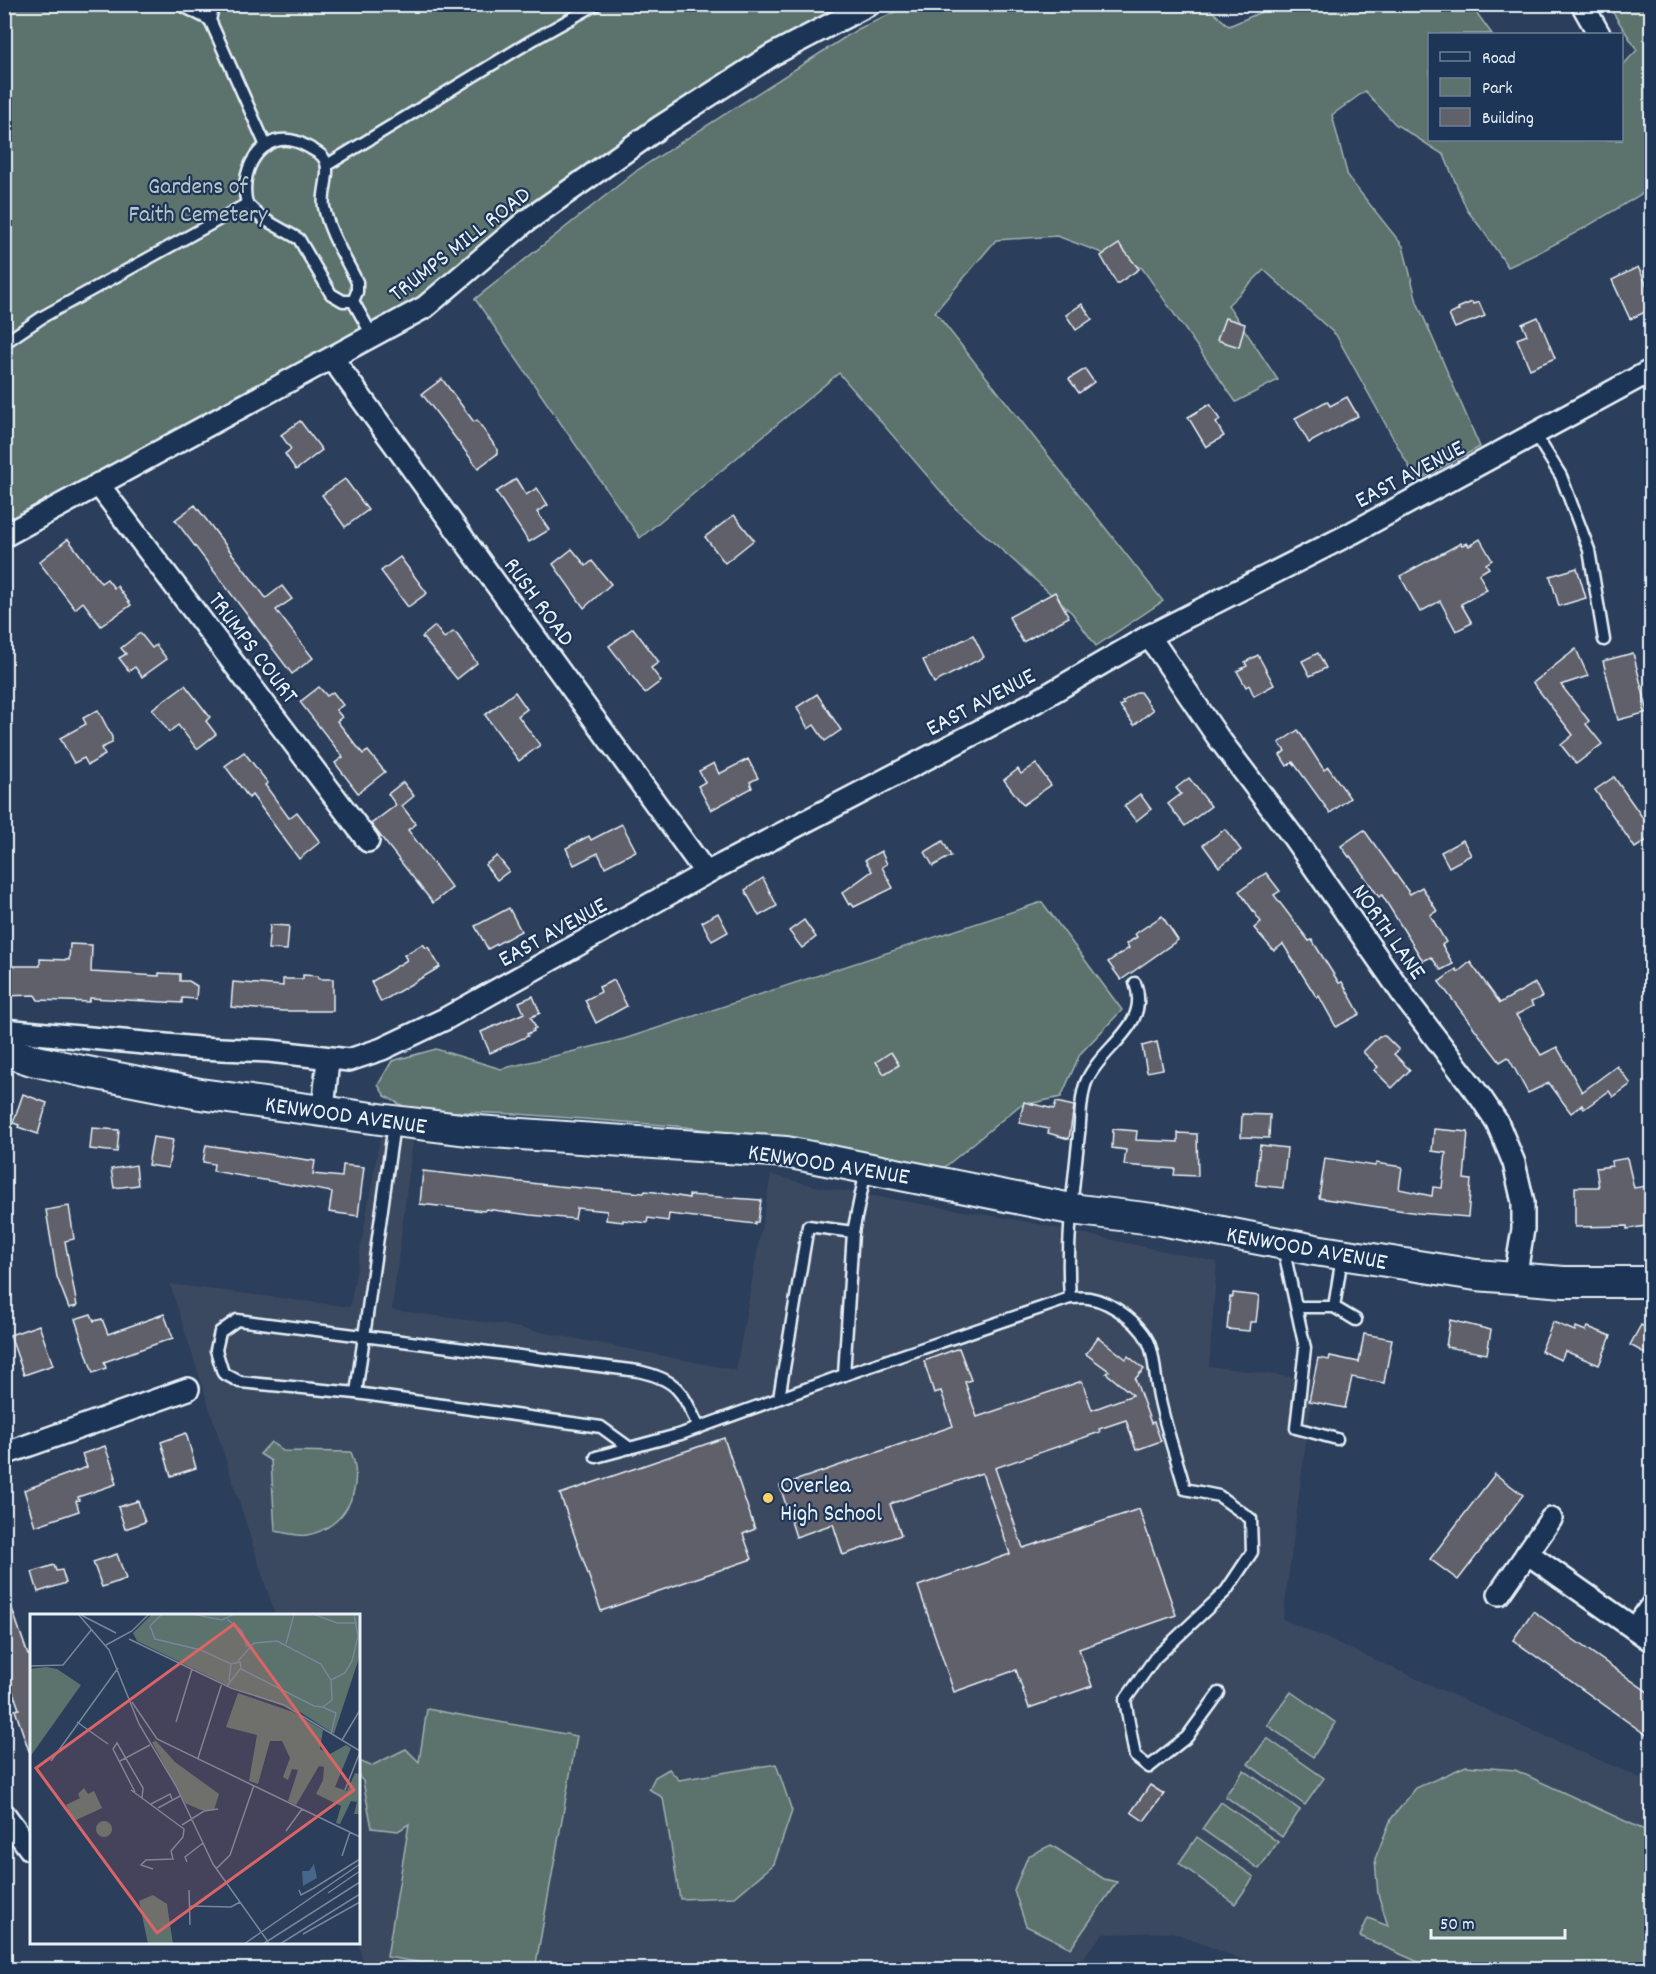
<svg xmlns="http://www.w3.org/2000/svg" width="1656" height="1974" font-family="Dekko,sans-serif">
<rect width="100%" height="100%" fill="#2b3e5b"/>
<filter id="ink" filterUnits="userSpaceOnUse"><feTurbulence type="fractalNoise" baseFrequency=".0167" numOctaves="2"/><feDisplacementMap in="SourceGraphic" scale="12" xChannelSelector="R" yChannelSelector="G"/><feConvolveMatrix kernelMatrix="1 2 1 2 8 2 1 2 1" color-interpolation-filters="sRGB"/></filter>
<g filter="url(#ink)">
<polygon fill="#3b4860" points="380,1138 413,1140 392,1310 505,1325 736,1370 771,1175 819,1187 1018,1220 1217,1262 1209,1366 1314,1380 1283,1619 1651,1783 1651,1969 1266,1969 1172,1932 1103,1934 1072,1970 365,1969 358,1942 358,1616 275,1615 170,1284 350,1307"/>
<g fill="#5c726d" stroke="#a2b2b2" stroke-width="1.5">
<path d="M5,5H847C730,59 625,136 523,215C481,248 441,282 397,312L5,523Z"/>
<path d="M910,5H1205L1229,26L1277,5H1471L1492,34H1430V140H1622V66L1637,50L1608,5H1651V188C1605,216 1558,245 1508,267L1484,232L1467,210L1444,155L1395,124L1365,91L1332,115L1348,177L1403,246L1417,302L1480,447L1417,481L1336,335L1264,270L1228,305L1278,380L1236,402L1142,268L1057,236L996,240L935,312L1163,601L1096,646L1072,613L955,508L839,373L640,538L475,299L639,169L858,29Z"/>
<polygon points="1042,902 1122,1010 1080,1054 1061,1097 1019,1106 940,1171 805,1142 677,1126 517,1114 410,1110 385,1096 378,1085 392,1061 436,1049 501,1069 624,1039"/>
<path d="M271,1442L283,1451L351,1452C365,1487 346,1528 307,1535C298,1537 284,1532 275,1531L271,1461L260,1454Z"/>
<polygon points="1291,1692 1336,1723 1313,1757 1267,1725"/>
<polygon points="427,1709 577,1736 535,1969 458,1969 387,1957 409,1824 398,1831 372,1828 363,1781 359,1777 359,1761 371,1766 406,1749 419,1762"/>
<polygon points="1267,1738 1324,1778 1305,1805 1248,1764"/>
<polygon points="776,1764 792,1811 774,1864 735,1897 680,1899 663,1798 649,1789 655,1777 669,1769 679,1780"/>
<polygon points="1466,1766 1515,1770 1651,1833 1651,1969 1434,1969 1360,1936 1368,1918 1388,1926 1378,1894 1375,1859 1391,1819 1416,1788"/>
<polygon points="1244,1770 1300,1810 1282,1837 1225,1796"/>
<polygon points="1221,1802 1278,1842 1259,1869 1202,1829"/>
<polygon points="1197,1837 1254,1877 1235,1904 1179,1863"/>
<polygon points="1051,1845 1104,1879 1117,1882 1071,1948 1026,1926 1014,1890 1028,1856"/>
</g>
<g fill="#61616a" stroke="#e8f1f8" stroke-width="1.5">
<polygon points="1119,244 1139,269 1117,284 1101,256"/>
<polygon points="1638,267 1652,296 1652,309 1630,319 1612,280"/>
<polygon points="1472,302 1473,304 1479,302 1485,316 1455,328 1449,315 1459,310 1458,308"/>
<polygon points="1082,304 1092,319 1076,330 1066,315"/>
<polygon points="1538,317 1555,358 1530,369 1517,339 1527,335 1522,324"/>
<polygon points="1225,318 1245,324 1239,347 1217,340"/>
<polygon points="1085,369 1094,382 1079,393 1069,379"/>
<polygon points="442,379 474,422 477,420 497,449 497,454 478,468 422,394"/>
<polygon points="1347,397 1358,416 1309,443 1295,418 1327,401 1330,406"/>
<polygon points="1210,404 1220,420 1216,423 1224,436 1206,447 1188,417"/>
<polygon points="300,421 322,450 296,470 285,454 291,449 281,435"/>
<polygon points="345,479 368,510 345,527 322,495"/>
<polygon points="516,479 526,495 537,488 548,505 537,512 549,530 529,542 496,492"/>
<polygon points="195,505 266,598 282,586 292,599 276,610 313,658 292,674 175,520"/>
<polygon points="734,515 754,540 725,563 705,537"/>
<polygon points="68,539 101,583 107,579 114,588 117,586 131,605 101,626 83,602 75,609 39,562"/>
<polygon points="1480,539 1492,560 1486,564 1489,568 1479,574 1487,590 1461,604 1472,623 1456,631 1440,601 1420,612 1400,576 1461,543 1462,545 1467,543 1469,546"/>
<polygon points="572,549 586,566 592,561 611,584 584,608 553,564"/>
<polygon points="400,557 427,593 408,607 381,571"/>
<polygon points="1577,568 1586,598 1559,606 1550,576"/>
<polygon points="1055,592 1069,617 1023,642 1009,617"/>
<polygon points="435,626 444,638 453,632 456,633 477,663 457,679 422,637"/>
<polygon points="633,628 659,662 651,668 661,681 645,693 609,646"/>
<polygon points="140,633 152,648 156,645 167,659 142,677 135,667 129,671 119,658 126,654 121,648"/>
<polygon points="973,635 984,657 934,683 923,660"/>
<polygon points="1576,649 1588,676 1561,685 1589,721 1586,724 1602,744 1576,764 1561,745 1573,735 1533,683"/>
<polygon points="1318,653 1326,668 1310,676 1302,661"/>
<polygon points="1633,653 1648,712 1618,720 1603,661"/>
<polygon points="1258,655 1274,685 1254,696 1249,685 1246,687 1237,671 1247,666 1245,662"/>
<polygon points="185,685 210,717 206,721 216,734 197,749 178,725 169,732 152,709"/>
<polygon points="319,687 327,696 333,692 343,705 336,710 342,717 337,721 363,754 368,751 385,772 358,793 335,763 343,757 300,702"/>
<polygon points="515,692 527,709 518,716 540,745 519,761 485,715"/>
<polygon points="1137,692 1140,692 1153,710 1134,725 1120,706 1124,704 1122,702"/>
<polygon points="817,694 841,730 825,741 814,725 808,729 797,707"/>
<polygon points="98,710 112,737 112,743 101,748 105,755 88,765 84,758 74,763 60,738 86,724 83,718"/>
<polygon points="1298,730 1324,770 1328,767 1350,798 1330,813 1293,762 1287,766 1280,755 1285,751 1279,743"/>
<polygon points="244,752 268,783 265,785 289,818 297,812 320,842 299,859 252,795 249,798 225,766"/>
<polygon points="748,759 758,778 750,782 752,788 711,810 698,786 705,782 699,771 714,763 719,774"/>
<polygon points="1036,764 1051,785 1023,805 1004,780 1018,769 1021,774"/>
<polygon points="1614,777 1652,831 1652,837 1635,848 1595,790"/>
<polygon points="1189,778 1211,806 1185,826 1168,804 1181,794 1176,788"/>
<polygon points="403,782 414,796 402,806 416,824 408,830 452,888 433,903 371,824 396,805 388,794"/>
<polygon points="1140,794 1151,809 1136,821 1124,806"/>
<polygon points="622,824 636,851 605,867 598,853 574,865 566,848 589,836 591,840"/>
<polygon points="1225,829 1241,850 1219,867 1203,845"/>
<polygon points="1364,830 1410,894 1422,887 1437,911 1430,915 1446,942 1442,945 1453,964 1441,970 1431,957 1423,961 1382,895 1379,897 1350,856 1349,857 1341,846"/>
<polygon points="1463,840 1471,855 1449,867 1441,852"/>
<polygon points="943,841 951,856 933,866 925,852"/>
<polygon points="881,851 887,864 882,867 893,888 854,907 851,903 849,905 842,893 872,871 865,860"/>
<polygon points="497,856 509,871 497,880 485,865"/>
<polygon points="1266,873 1280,891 1274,895 1309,941 1312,940 1339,983 1342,982 1360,1014 1336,1027 1319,996 1317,998 1283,944 1274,951 1254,928 1261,922 1239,891"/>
<polygon points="763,878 777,906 759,916 745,890"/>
<polygon points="509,908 521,931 488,949 475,926"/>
<polygon points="718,913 728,932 712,941 702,922"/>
<polygon points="1162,916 1178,940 1121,980 1108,962 1129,948 1126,944 1137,937 1135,934"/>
<polygon points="804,920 816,937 802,948 789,931"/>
<polygon points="270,925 289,926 287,950 268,949"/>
<polygon points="70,944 92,945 91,972 159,976 159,973 180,974 180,981 189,981 197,986 196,999 182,998 182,1003 90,998 89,1002 38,1000 35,995 4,996 4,966 40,966 40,959 69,960"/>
<polygon points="423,944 426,948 428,947 440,967 381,1002 371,982 407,960 404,955"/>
<polygon points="1470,962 1500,1003 1535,983 1542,997 1531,1002 1533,1006 1516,1015 1541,1055 1557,1047 1582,1092 1617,1066 1631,1084 1613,1097 1609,1091 1584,1109 1582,1105 1571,1113 1549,1083 1528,1093 1508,1057 1500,1062 1439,982 1456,969 1458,972"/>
<polygon points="303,975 318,976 319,979 333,979 333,1011 283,1011 231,1007 233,982 283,986 283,979 303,979"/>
<polygon points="614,980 627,1006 596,1023 585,1000 601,992 599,987"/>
<polygon points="533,996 540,1013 531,1017 536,1028 533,1029 534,1031 527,1034 528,1036 490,1053 481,1032 524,1013 519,1002"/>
<polygon points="1379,1036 1385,1036 1399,1050 1394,1054 1410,1070 1392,1088 1374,1070 1378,1067 1363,1052"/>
<polygon points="1157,1042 1163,1069 1147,1072 1142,1046"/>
<polygon points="891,1052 899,1065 884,1074 876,1062"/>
<polygon points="23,1094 47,1103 38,1134 18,1127 19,1125 13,1123"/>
<polygon points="1024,1102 1054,1109 1056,1102 1074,1106 1069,1139 1048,1133 1049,1129 1019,1123"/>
<polygon points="1242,1114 1270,1115 1269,1138 1241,1137"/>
<polygon points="92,1128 119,1130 117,1152 90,1149"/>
<polygon points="1113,1129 1137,1131 1136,1140 1178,1142 1178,1133 1197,1134 1198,1176 1174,1175 1175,1169 1124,1165 1126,1150 1112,1148"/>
<polygon points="1434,1129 1468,1132 1464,1179 1471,1180 1468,1217 1418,1213 1319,1198 1325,1158 1375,1166 1376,1163 1402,1167 1399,1189 1432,1196 1433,1187 1442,1188 1446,1153 1432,1151"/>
<polygon points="153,1137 173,1140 168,1168 148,1165"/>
<polygon points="206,1145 315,1161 313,1174 342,1177 343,1165 364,1167 358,1216 329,1212 332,1192 213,1171 214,1164 203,1162"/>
<polygon points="1260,1145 1287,1148 1283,1188 1256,1185"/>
<polygon points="1627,1158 1634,1188 1647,1186 1652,1211 1652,1225 1627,1229 1627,1226 1575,1227 1575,1187 1599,1187 1596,1168 1612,1166 1611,1161"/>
<polygon points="136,1165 138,1185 114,1188 111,1169"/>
<polygon points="423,1171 557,1186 644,1193 645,1191 655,1192 689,1198 689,1195 761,1200 758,1222 755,1222 755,1224 669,1214 668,1221 648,1218 647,1223 623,1220 623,1222 606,1220 607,1211 577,1208 575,1219 530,1215 486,1209 484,1211 420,1204"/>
<polygon points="69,1206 74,1239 65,1241 77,1306 69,1308 57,1277 46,1210"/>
<polygon points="1233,1293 1259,1296 1256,1322 1250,1322 1249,1331 1227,1329 1230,1297 1233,1297"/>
<polygon points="91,1314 94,1321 102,1319 108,1334 164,1314 173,1338 104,1362 106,1368 93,1373 75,1319"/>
<polygon points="1450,1320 1491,1330 1487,1354 1446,1347"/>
<polygon points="1553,1322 1575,1331 1576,1327 1586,1331 1588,1327 1611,1336 1599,1365 1565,1351 1561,1360 1541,1351"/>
<polygon points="39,1325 53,1365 24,1375 10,1335"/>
<polygon points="1641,1325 1652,1331 1652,1357 1630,1345"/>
<polygon points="1364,1334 1392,1339 1384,1383 1352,1377 1345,1408 1309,1401 1318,1358 1329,1360 1330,1356 1359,1362"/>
<polygon points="1098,1337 1126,1359 1128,1356 1144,1369 1135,1379 1151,1423 1154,1422 1161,1441 1136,1450 1126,1420 1099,1429 1100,1432 995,1468 1023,1548 1139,1509 1176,1615 1079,1649 1092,1686 1029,1708 1016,1670 954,1692 918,1586 1010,1554 982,1473 890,1504 901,1535 843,1555 833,1524 796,1537 780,1486 953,1426 941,1391 934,1393 924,1361 959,1348 971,1380 965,1382 977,1417 1082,1381 1092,1410 1133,1395 1106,1373 1109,1371 1086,1354"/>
<polygon points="186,1433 196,1468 171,1476 161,1442"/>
<polygon points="724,1438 755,1529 743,1534 752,1559 601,1611 560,1494"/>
<polygon points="105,1446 116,1477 114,1477 116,1484 78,1497 79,1500 76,1501 79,1511 35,1526 24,1490 87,1467 82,1454"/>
<polygon points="1495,1474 1523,1495 1458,1580 1430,1559"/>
<polygon points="138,1501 145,1522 125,1529 118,1507"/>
<polygon points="117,1554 126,1579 102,1587 93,1562"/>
<polygon points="54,1565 56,1571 62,1570 66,1583 38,1592 32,1572"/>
<polygon points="4,1594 7,1594 28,1655 32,1654 32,1751 29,1751 15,1710 19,1709 4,1666"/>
<polygon points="1533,1611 1652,1695 1652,1739 1513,1640"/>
<polygon points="1150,1785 1164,1794 1144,1821 1131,1812"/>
</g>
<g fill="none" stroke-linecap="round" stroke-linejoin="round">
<defs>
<g id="lane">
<polyline points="179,4 210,20"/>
<polyline points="214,4 210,20 266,146"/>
<polyline points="327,165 531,41 597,4"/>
<path d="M353,301H343L331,294L299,239L262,218L247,204C237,166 268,122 308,147C313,150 320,153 323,157C333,170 321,192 324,207C329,233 346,259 357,282V292L353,301L373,337"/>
<polyline points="4,343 44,316 247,204"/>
<polyline points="1535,434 1561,476 1589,550 1604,640"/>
<polyline points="1283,1247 1305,1348 1296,1428 1337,1439"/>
<path d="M1070,1298C1066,1243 1073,1188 1079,1134C1081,1117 1080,1095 1087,1080C1103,1045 1151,1026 1135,983"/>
<polyline points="1297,1307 1334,1307 1356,1320"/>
<polyline points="1334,1307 1342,1257"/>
<polyline points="844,1375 853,1232 866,1170"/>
<polyline points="356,1393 394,1124"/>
<polyline points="779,1398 808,1226 853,1232"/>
<path d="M630,1448L601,1427L356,1393L240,1382L223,1373L216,1350L220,1332L237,1320L638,1371C679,1380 682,1392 699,1428"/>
<path d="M596,1457L681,1434L844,1375L1070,1298C1076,1298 1083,1297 1089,1298C1113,1302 1145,1326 1151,1349C1155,1363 1155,1377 1158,1391C1164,1424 1176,1456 1185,1489L1219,1496L1251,1519L1252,1552L1226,1591L1155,1658L1125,1700L1135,1756L1149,1767L1187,1737L1219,1693"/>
</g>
<g id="street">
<polyline points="1582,4 1599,34"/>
<polyline points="332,358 706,873"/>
<polyline points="98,484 368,841"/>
<polyline points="4,536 425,307 525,222 660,127 772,55 870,4"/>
<polyline points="1149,636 1217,736 1294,838 1409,1003 1481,1098 1497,1122 1514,1163 1523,1202 1523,1229 1515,1279"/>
<polyline points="4,1030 198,1048 269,1051 349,1060 382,1049 445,1019 706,873 1037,701 1149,636 1352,533 1652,370"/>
<polyline points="323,1111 328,1059"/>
<polyline points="4,1454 188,1389"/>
<polyline points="1527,1553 1652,1641"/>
<polyline points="1499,1594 1551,1519"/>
<polyline points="1635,1629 1652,1605"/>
<polyline points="4,1814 30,1849"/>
</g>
<polyline id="secondary" points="4,1051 32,1060 82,1071 200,1094 394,1121 477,1131 786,1152 1071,1209 1161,1220 1315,1250 1476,1275 1564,1282 1652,1282"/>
</defs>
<use href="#lane" stroke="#e8f1f8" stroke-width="15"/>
<use href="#street" stroke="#e8f1f8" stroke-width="26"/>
<use href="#secondary" stroke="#e8f1f8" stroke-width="34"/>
<use href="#lane" stroke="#1d3557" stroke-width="10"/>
<use href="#street" stroke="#1d3557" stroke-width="21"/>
<use href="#secondary" stroke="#1d3557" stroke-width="30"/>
</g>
</g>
<circle fill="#ffd166" stroke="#1d3557" stroke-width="2" cx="768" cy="1498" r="6"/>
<g text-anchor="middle" stroke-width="4.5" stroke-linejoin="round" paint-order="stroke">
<g font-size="24" fill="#b7c5c7" stroke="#1d3557">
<text x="198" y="193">Gardens of<tspan x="198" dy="28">Faith Cemetery</tspan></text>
</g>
<g font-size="24" fill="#e8f1f8" stroke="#1d3557">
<text transform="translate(459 243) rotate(-38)" y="8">TRUMPS MILL ROAD</text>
<text transform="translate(1409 473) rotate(-28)" y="8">EAST AVENUE</text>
<text transform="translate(540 601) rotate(54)" y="8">RUSH ROAD</text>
<text transform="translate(254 647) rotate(53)" y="8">TRUMPS COURT</text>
<text transform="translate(980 701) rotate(-28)" y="8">EAST AVENUE</text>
<text transform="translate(552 931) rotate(-29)" y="8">EAST AVENUE</text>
<text transform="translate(1390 931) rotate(55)" y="8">NORTH LANE</text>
<text transform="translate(346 1114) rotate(8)" y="8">KENWOOD AVENUE</text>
<text transform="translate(829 1163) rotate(9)" y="8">KENWOOD AVENUE</text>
<text transform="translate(1307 1247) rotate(10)" y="8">KENWOOD AVENUE</text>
</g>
<g font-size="24" fill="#e8f1f8" stroke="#1d3557" text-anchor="start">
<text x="780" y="1492">Overlea<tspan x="780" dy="28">High School</tspan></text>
</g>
</g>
<g transform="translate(30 1614)">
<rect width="330" height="330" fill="#2b3e5b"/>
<path d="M122,0H330V41L304,120L270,98L201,73L107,27L103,19ZM16,53L27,55L51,71L0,143V55ZM208,79L263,98L293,116L290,135L300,140L316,131L321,134L305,173L317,177L325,159L330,160V200H324L327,188L321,187L310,210L306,209L311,192L286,180L293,166L294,153L289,152L266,191L258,187L268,156L262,155L258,166L253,163L260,144L252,127H240L228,170L219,167L227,121L196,113ZM126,127L145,148L189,180L184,196H171L155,189L122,128ZM54,174L58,180L64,177L72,194L44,207L36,191L50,184L48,180ZM66 215a8 8 0 1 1 16 0a8 8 0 1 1-16 0ZM123,281L137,290L143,330H118L109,287Z" fill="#5c726d"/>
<path d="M284,250L287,264L273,272L272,257H279Z" fill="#47668c"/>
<path fill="none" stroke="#77869a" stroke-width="1.5" d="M48,0L79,36L109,110L146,172L183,250L239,329M132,0L120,12L125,25L171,36L201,50M162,0L192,6L204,0M283,0L307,9H327M51,1L86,19M197,5L212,17L217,33M99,25L201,74L254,91L330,137M256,30L264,0M76,31L102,17L119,0M208,47L224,29L247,27L291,50L301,66L302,86L293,93L284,92L211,55M0,52L33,51L62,15M301,66L315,59L322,47L328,22L324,0M197,72L211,54L210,48L201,50L199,67M102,88L127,125L330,223M293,93L306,99L301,120M47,108L78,130M146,108L162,55M312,126L330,96M168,144L192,69M21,147L88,54M90,147L120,131M101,176L154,215L153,223L141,237L143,245L116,246L111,251L123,255M315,176L330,138M105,178L83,135L87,129L113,174L112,184M121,190L140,180L142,185M128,194L150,182M152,211L174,197L188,195M256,217L272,195M312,242L320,218M157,248L155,243L173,229M186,255L200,241L224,171M159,276L160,311M269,276L271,281L284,274L330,245M298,279L330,257M160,292L201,293L210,288M273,320L330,288M214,330L330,250M233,330L330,268M250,330L330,280"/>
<path fill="#db6466" fill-opacity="0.15" stroke="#db6466" stroke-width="3" d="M204,10L324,176L127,319L6,154Z"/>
<rect width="330" height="330" fill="none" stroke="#e8f1f8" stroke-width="3"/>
</g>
<rect width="1656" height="1974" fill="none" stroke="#1d3557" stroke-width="24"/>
<rect x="12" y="12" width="1632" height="1950" fill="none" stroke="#e8f1f8" stroke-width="2" filter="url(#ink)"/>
<rect x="1428" y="33" width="195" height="108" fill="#1d3557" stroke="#6e8097" stroke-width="1.5"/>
<rect x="1440" y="52" width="30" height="9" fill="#1d3557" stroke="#6e8097" stroke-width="1.5"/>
<text x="1482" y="63" font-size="18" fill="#e8f1f8">Road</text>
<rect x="1440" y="78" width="30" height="18" fill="#5c726d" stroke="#6e8097" stroke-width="1.5"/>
<text x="1482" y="93" font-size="18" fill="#e8f1f8">Park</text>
<rect x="1440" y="108" width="30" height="18" fill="#61616a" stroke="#6e8097" stroke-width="1.5"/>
<text x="1482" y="123" font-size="18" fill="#e8f1f8">Building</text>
<path d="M1431 1929v9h134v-9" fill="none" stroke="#e8f1f8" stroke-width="3"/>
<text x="1440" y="1929" font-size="18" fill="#e8f1f8" stroke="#1d3557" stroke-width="4.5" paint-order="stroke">50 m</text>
</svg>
